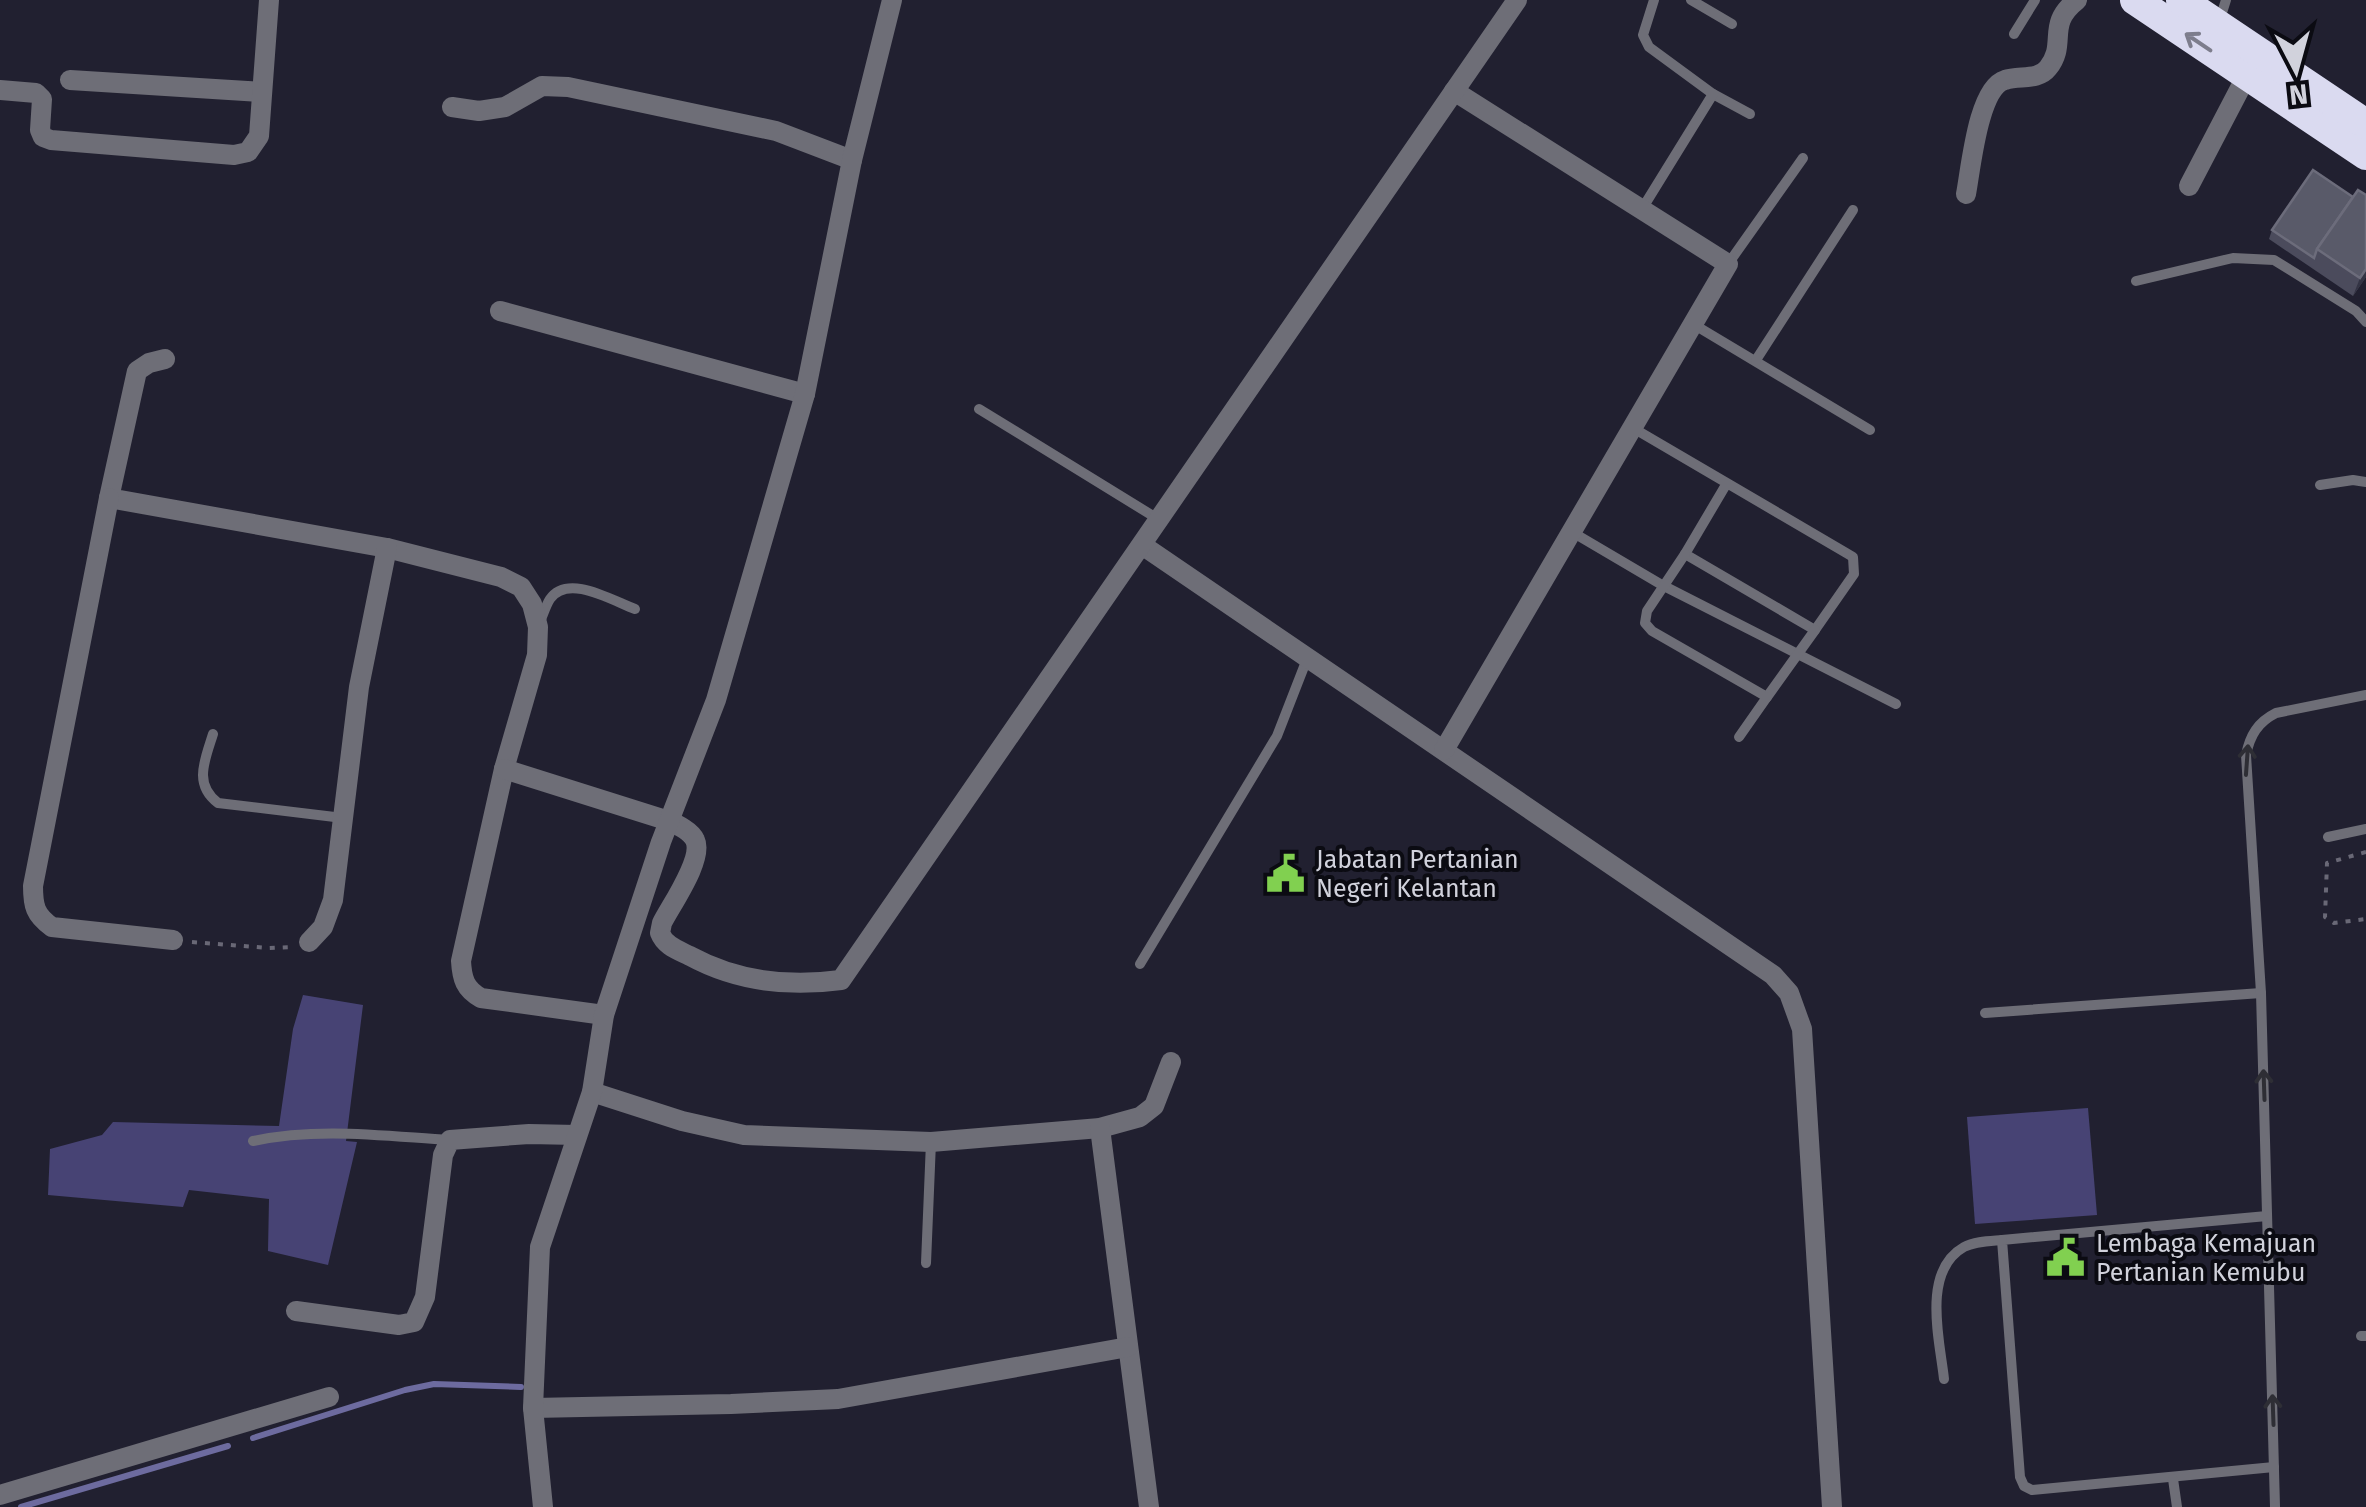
<svg xmlns="http://www.w3.org/2000/svg" width="2366" height="1507" font-family="'Fira Sans',sans-serif">
<rect width="100%" height="100%" fill="#212030"/>
<g fill="#474374">
<polygon points="303,995 363,1005 346,1141 357,1142 328,1265 268,1251 269,1199 189,1190 183,1207 48,1195 50,1149 102,1135 113,1122 279,1126 293,1029"/>
<polygon points="2088,1108 2097,1215 1975,1224 1967,1117"/>
</g>
<g fill="none" stroke-linecap="round" stroke-linejoin="round">
<g stroke="#6d6b9f" stroke-width="6">
<polyline points="253,1438 405,1390 434,1384 521,1387"/>
<polyline points="21,1507 228,1446"/>
</g>
<g stroke="#696876" stroke-width="4" stroke-dasharray="5 8" stroke-linecap="butt">
<polyline points="2366,852 2327,863 2325,917 2334,923 2366,919"/>
<polyline points="192,942 269,948 292,947"/>
</g>
<g stroke="#6e6e77" stroke-width="10">
<polyline points="1691,0 1732,24"/>
<polyline points="2220,19 2226,0"/>
<polyline points="2014,34 2035,0"/>
<polyline points="1713,94 1750,114"/>
<polyline points="1642,209 1713,94 1649,47 1643,35 1654,0"/>
<polyline points="1728,264 1803,158"/>
<polyline points="2136,281 2233,258 2274,260 2356,311 2366,322"/>
<polyline points="1693,324 1870,430"/>
<polyline points="1756,360 1853,210"/>
<polyline points="979,409 1158,519"/>
<polyline points="1633,428 1848,554 1853,557 1854,574 1815,630 1685,554 1727,483"/>
<polyline points="2320,485 2353,480 2366,482"/>
<polyline points="1572,532 1662,585 1896,704"/>
<polyline points="1685,554 1647,611 1645,623 1652,631 1767,697 1815,630"/>
<path d="M540,622C543,615 546,605 550,599C568,573 613,601 635,609"/>
<path d="M213,734C205,760 193,784 218,803L343,818"/>
<polyline points="1739,737 1767,697"/>
<polyline points="2328,837 2366,829"/>
<polyline points="1140,964 1277,736 1307,659"/>
<polyline points="1985,1013 2261,993"/>
<path d="M253,1141C318,1127 384,1136 449,1140"/>
<polyline points="2267,1216 2002,1240 2020,1477 2024,1486 2032,1490 2274,1467"/>
<polyline points="926,1263 931,1142"/>
<polyline points="2361,1336 2366,1336"/>
<path d="M1944,1379C1940,1341 1921,1271 1964,1247C1975,1241 1990,1241 2002,1240"/>
<polyline points="2173,1479 2177,1507"/>
<path d="M2275,1507L2261,993L2246,755C2250,735 2258,722 2276,713L2366,695"/>
</g>
<g stroke="#6e6e77" stroke-width="20">
<polyline points="70,80 262,92"/>
<polyline points="0,90 36,93 42,99 40,130 43,137 51,140 234,155 248,152 259,136 269,0"/>
<polyline points="452,107 479,111 505,107 542,86 568,87 776,131 852,160"/>
<polyline points="2189,186 2247,75"/>
<path d="M1966,194C1971,168 1978,88 2005,80C2019,75 2038,81 2048,68C2068,43 2045,25 2077,0"/>
<polyline points="500,311 805,394"/>
<path d="M165,359L149,363L137,371L109,498L387,548L501,577L521,587L532,604L538,627L537,655L504,769L461,961C462,979 465,989 481,998L604,1015"/>
<path d="M109,498L33,886C33,906 35,915 52,927L173,940"/>
<polyline points="1142,545 1773,975 1789,993 1802,1029 1832,1507"/>
<polyline points="1444,750 1728,264 1454,91"/>
<path d="M504,769L669,821C678,825 691,831 695,840C704,859 671,905 662,923L660,933C665,946 678,950 690,956C736,981 789,987 841,980L1517,0"/>
<polyline points="309,942 323,927 333,900 359,687 387,548"/>
<polyline points="592,1092 682,1121 744,1135 931,1142 1100,1128 1140,1117 1154,1106 1171,1062"/>
<polyline points="1100,1128 1149,1507"/>
<polyline points="296,1311 399,1325 414,1322 425,1297 443,1155 450,1140 529,1134 577,1135"/>
<polyline points="533,1408 731,1404 838,1399 1128,1347"/>
<polyline points="0,1495 329,1397"/>
<polyline points="543,1507 533,1408 540,1247 592,1092 604,1015 661,842 716,700 805,394 852,160 892,0"/>
</g>
<g stroke="#dadaf0" stroke-width="30">
<polyline points="2135,0 2366,155"/>
<polyline points="2181,0 2366,124"/>
</g>
</g>
<polygon fill="#4b4b5c" points="2366,195 2366,277 2353,296 2269,239 2272,230 2353,197"/>
<polygon fill="#343444" points="2366,269 2366,277 2353,296 2360,278"/>
<g fill="#595a69" stroke="#6c6c7b" stroke-width="2.5">
<polygon points="2313,170 2353,197 2317,249 2314,258 2272,230"/>
<polygon points="2358,190 2366,195 2366,269 2360,278 2317,249"/>
</g>
<defs><path id="oneway-shaft" d="M-6 0H5M1.5-3L5.5 0L1.5 3" fill="none" stroke-width="1.6" stroke-linecap="round" stroke-linejoin="round" transform="scale(2.5)"/></defs>
<use stroke="#7d7d8c" href="#oneway-shaft" transform="translate(2198 42) rotate(-146)"/>
<g stroke="#2e2e35">
<use href="#oneway-shaft" transform="translate(2247 760) rotate(-86)"/>
<use href="#oneway-shaft" transform="translate(2264 1085) rotate(-92)"/>
<use href="#oneway-shaft" transform="translate(2273 1410) rotate(-92)"/>
</g>
<defs>
<symbol id="civic-bare" viewBox="-9 -9 18 18"><path d="M-.6-6.5H3V-4.5H.6V-3L4-1V1h2V6H-6V1h2V-1L-.6-3ZM-1.2 2.5V6h2.4V2.5Z" fill="#81d050" stroke="#0b0b12" stroke-width="2.5" paint-order="stroke"/></symbol>
</defs>
<g fill-rule="evenodd">
<use href="#civic-bare" x="1258" y="846" width="55" height="55"/>
<use href="#civic-bare" x="2038" y="1230" width="55" height="55"/>
</g>
<g text-anchor="middle" stroke-width="8" stroke-linejoin="round" paint-order="stroke">
<g font-size="25" fill="#d1d2dc" stroke="#0b0b12" text-anchor="start">
<text x="1316" y="868">Jabatan Pertanian<tspan x="1316" dy="29">Negeri Kelantan</tspan></text>
<text x="2096" y="1252">Lembaga Kemajuan<tspan x="2096" dy="29">Pertanian Kemubu</tspan></text>
</g>
</g>
<g transform="translate(2296 70) rotate(174)" stroke="#0b0b12" stroke-width="8" paint-order="stroke">
<path d="M0-8L18 38L0 25L-18 38Z" fill="#d1d2dc"/>
<text y="-15" font-size="28" font-weight="bold" text-anchor="middle" fill="#d1d2dc">N</text>
</g>
</svg>
